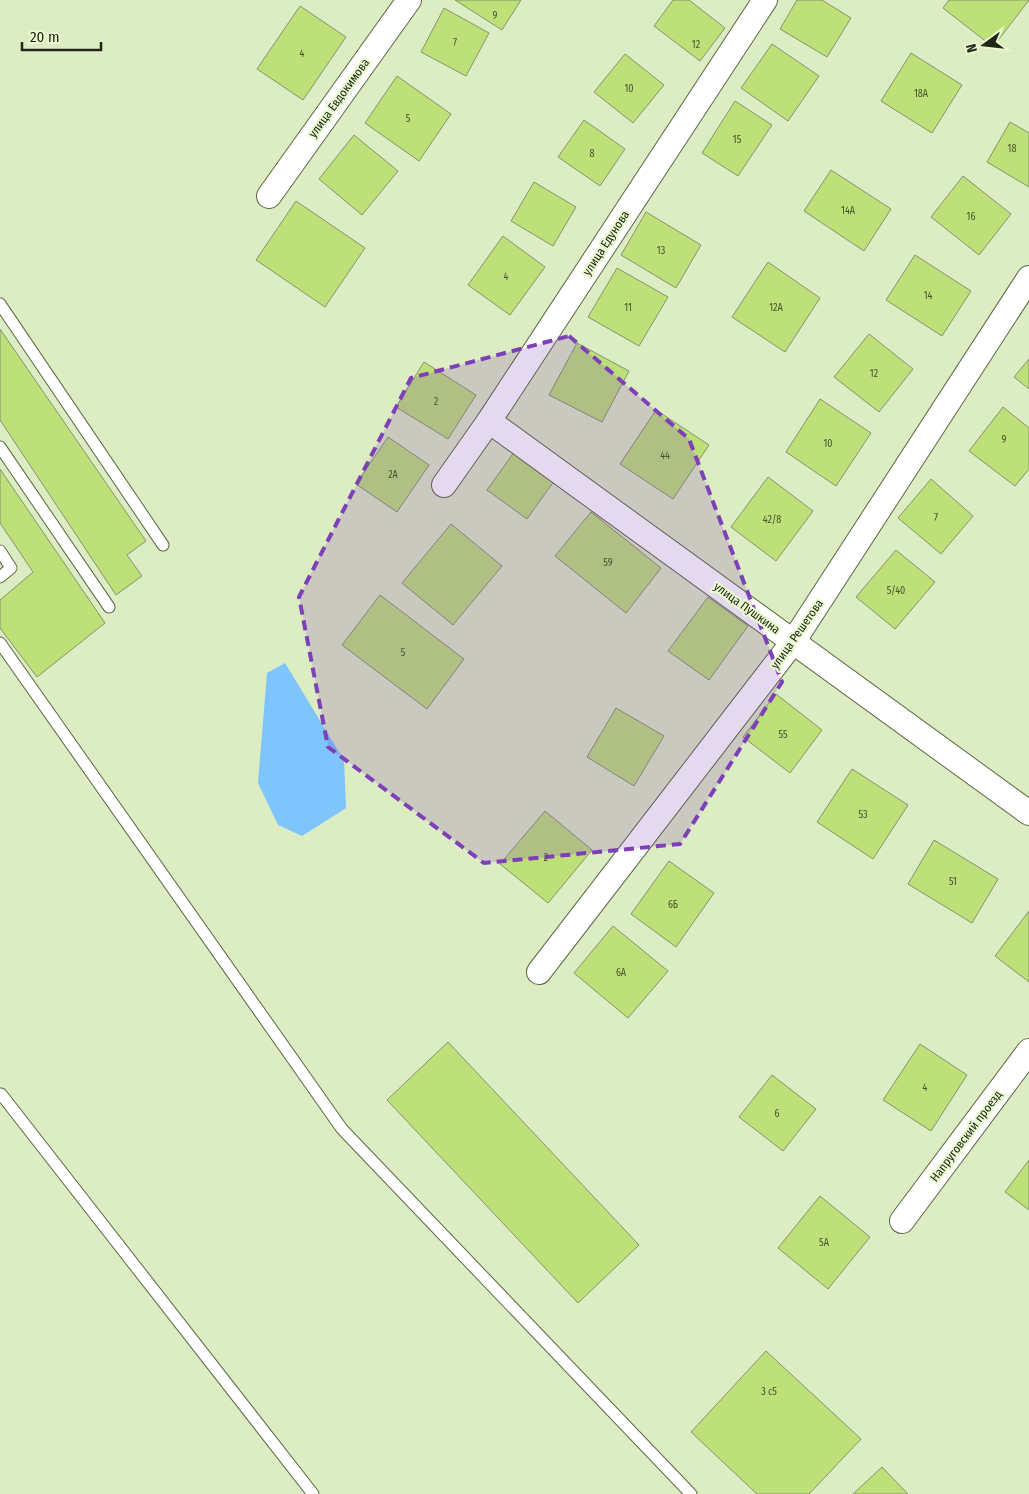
<svg xmlns="http://www.w3.org/2000/svg" width="1029" height="1494" font-family="'Fira Sans Condensed',sans-serif">
<rect width="100%" height="100%" fill="#dcecc3"/>
<polygon fill="#7ec5fe" points="285,663 344,760 346,808 302,836 278,825 258,783 267,673"/>
<g fill="#bde078" stroke="#86946f">
<polygon points="455,0 521,0 502,30"/>
<polygon points="673,0 689,0 725,28 700,61 654,26"/>
<polygon points="797,0 822,0 851,18 827,57 780,29"/>
<polygon points="949,0 1029,0 993,47 943,8"/>
<polygon points="300,6 346,37 303,100 257,69"/>
<polygon points="444,8 489,33 466,76 421,52"/>
<polygon points="772,44 819,76 788,121 741,88"/>
<polygon points="911,53 962,85 932,133 881,101"/>
<polygon points="625,54 664,85 633,123 594,92"/>
<polygon points="397,76 451,114 419,161 365,123"/>
<polygon points="735,101 772,125 738,176 702,153"/>
<polygon points="584,120 625,149 600,186 558,157"/>
<polygon points="1010,122 1029,133 1029,187 987,162"/>
<polygon points="354,135 398,171 362,215 319,179"/>
<polygon points="831,170 891,209 864,251 804,211"/>
<polygon points="963,176 1011,214 979,255 931,217"/>
<polygon points="534,182 576,207 553,246 511,221"/>
<polygon points="296,201 365,248 325,307 256,260"/>
<polygon points="646,212 701,245 676,288 621,255"/>
<polygon points="503,236 545,267 510,315 468,285"/>
<polygon points="915,255 971,291 942,336 886,300"/>
<polygon points="768,262 820,298 785,352 732,317"/>
<polygon points="617,268 668,297 639,346 588,317"/>
<polygon points="0,329 146,541 127,555 142,576 116,595 0,420"/>
<polygon points="869,334 913,369 879,412 834,377"/>
<polygon points="577,343 629,371 602,422 549,395"/>
<polygon points="1029,359 1029,389 1014,377"/>
<polygon points="424,362 476,395 448,439 396,407"/>
<polygon points="820,399 871,433 836,486 786,452"/>
<polygon points="1003,407 1029,428 1029,469 1015,486 969,451"/>
<polygon points="656,410 709,445 673,499 620,464"/>
<polygon points="388,437 429,465 397,512 356,484"/>
<polygon points="517,448 557,477 527,519 487,490"/>
<polygon points="0,469 105,623 37,677 0,628 0,600 33,572 0,523"/>
<polygon points="768,477 813,511 776,561 731,527"/>
<polygon points="931,479 973,516 941,554 898,518"/>
<polygon points="591,512 661,568 626,613 555,556"/>
<polygon points="451,524 502,566 453,625 402,583"/>
<polygon points="896,550 935,582 895,629 856,597"/>
<polygon points="380,595 464,659 427,709 342,645"/>
<polygon points="708,597 748,626 709,680 668,651"/>
<polygon points="776,694 822,730 790,773 743,737"/>
<polygon points="616,708 664,736 634,786 587,757"/>
<polygon points="852,769 908,805 873,859 817,822"/>
<polygon points="545,811 592,850 548,903 500,864"/>
<polygon points="934,840 998,879 972,923 908,884"/>
<polygon points="669,861 714,893 676,947 631,914"/>
<polygon points="1029,911 1029,982 995,956"/>
<polygon points="613,926 668,971 628,1018 574,973"/>
<polygon points="448,1042 639,1245 578,1303 387,1100"/>
<polygon points="920,1044 967,1075 931,1131 883,1100"/>
<polygon points="772,1075 816,1109 783,1151 739,1117"/>
<polygon points="1029,1160 1029,1210 1005,1192"/>
<polygon points="820,1196 870,1237 828,1289 778,1248"/>
<polygon points="766,1351 861,1439 809,1494 757,1494 691,1432"/>
<polygon points="882,1467 908,1494 853,1494"/>
</g>
<g fill="none" stroke-linecap="round" stroke-linejoin="round">
<defs>
<g id="lane">
<polyline points="0,304 163,545"/>
<polyline points="0,447 109,607"/>
<polyline points="0,551 11,568 0,577"/>
<polyline points="0,643 342,1129 691,1494"/>
<polyline points="1,1094 313,1494"/>
</g>
<g id="street">
<polyline points="269,196 409,0"/>
<polyline points="489,421 1029,813"/>
<polyline points="444,485 489,421 765,0"/>
<polyline points="539,972 793,642 1029,278"/>
<polyline points="902,1221 1029,1051"/>
</g>
</defs>
<use href="#lane" stroke="#5b6844" stroke-width="13"/>
<use href="#street" stroke="#5b6844" stroke-width="26"/>
<use href="#lane" stroke="#fff" stroke-width="11"/>
<use href="#street" stroke="#fff" stroke-width="24"/>
</g>
<path fill="#7d40b6" fill-opacity="0.2" stroke="#7d40b6" stroke-width="4" stroke-dasharray="10 6" stroke-linejoin="round" d="M569,336L689,439L782,682L680,844L484,863L328,747L299,597L411,378Z"/>
<g text-anchor="middle" stroke-width="4.5" stroke-linejoin="round" paint-order="stroke">
<g font-size="10" fill="#48542f">
<text x="495" y="19">9</text>
<text x="455" y="46">7</text>
<text x="696" y="48">12</text>
<text x="302" y="57">4</text>
<text x="629" y="92">10</text>
<text x="921" y="97">18А</text>
<text x="408" y="122">5</text>
<text x="737" y="143">15</text>
<text x="1012" y="152">18</text>
<text x="592" y="157">8</text>
<text x="848" y="214">14А</text>
<text x="971" y="220">16</text>
<text x="661" y="254">13</text>
<text x="506" y="280">4</text>
<text x="928" y="299">14</text>
<text x="628" y="311">11</text>
<text x="776" y="311">12А</text>
<text x="874" y="377">12</text>
<text x="436" y="405">2</text>
<text x="1004" y="443">9</text>
<text x="828" y="447">10</text>
<text x="665" y="459">44</text>
<text x="393" y="478">2А</text>
<text x="936" y="521">7</text>
<text x="772" y="523">42/8</text>
<text x="608" y="566">59</text>
<text x="896" y="594">5/40</text>
<text x="403" y="656">5</text>
<text x="783" y="738">55</text>
<text x="863" y="818">53</text>
<text x="546" y="861">2</text>
<text x="953" y="885">51</text>
<text x="673" y="908">6Б</text>
<text x="621" y="976">6А</text>
<text x="925" y="1091">4</text>
<text x="777" y="1117">6</text>
<text x="824" y="1246">5А</text>
<text x="769" y="1395">3 с5</text>
</g>
<g font-size="12" fill="#212617" stroke="#e9f9d0">
<text transform="translate(339 98) rotate(-54)" y="4">улица Евдокимова</text>
<text transform="translate(606 243) rotate(-57)" y="4">улица Едунова</text>
<text transform="translate(747 608) rotate(36)" y="4">улица Пушкина</text>
<text transform="translate(797 634) rotate(-55)" y="4">улица Решетова</text>
<text transform="translate(966 1136) rotate(-53)" y="4">Напруговский проезд</text>
</g>
</g>
<g transform="translate(984 45) rotate(255)" stroke="#e9f9d0" stroke-width="4" paint-order="stroke">
<path d="M0-4L9 19L0 12L-9 19Z" fill="#212617"/>
<text y="-8" font-size="14" font-weight="bold" text-anchor="middle" fill="#212617">N</text>
</g>
<path d="M22 42v8h79v-8" fill="none" stroke="#212617" stroke-width="2.5"/>
<text x="30" y="42" font-size="15" fill="#212617" stroke="#e9f9d0" stroke-width="4" paint-order="stroke">20 m</text>
</svg>
